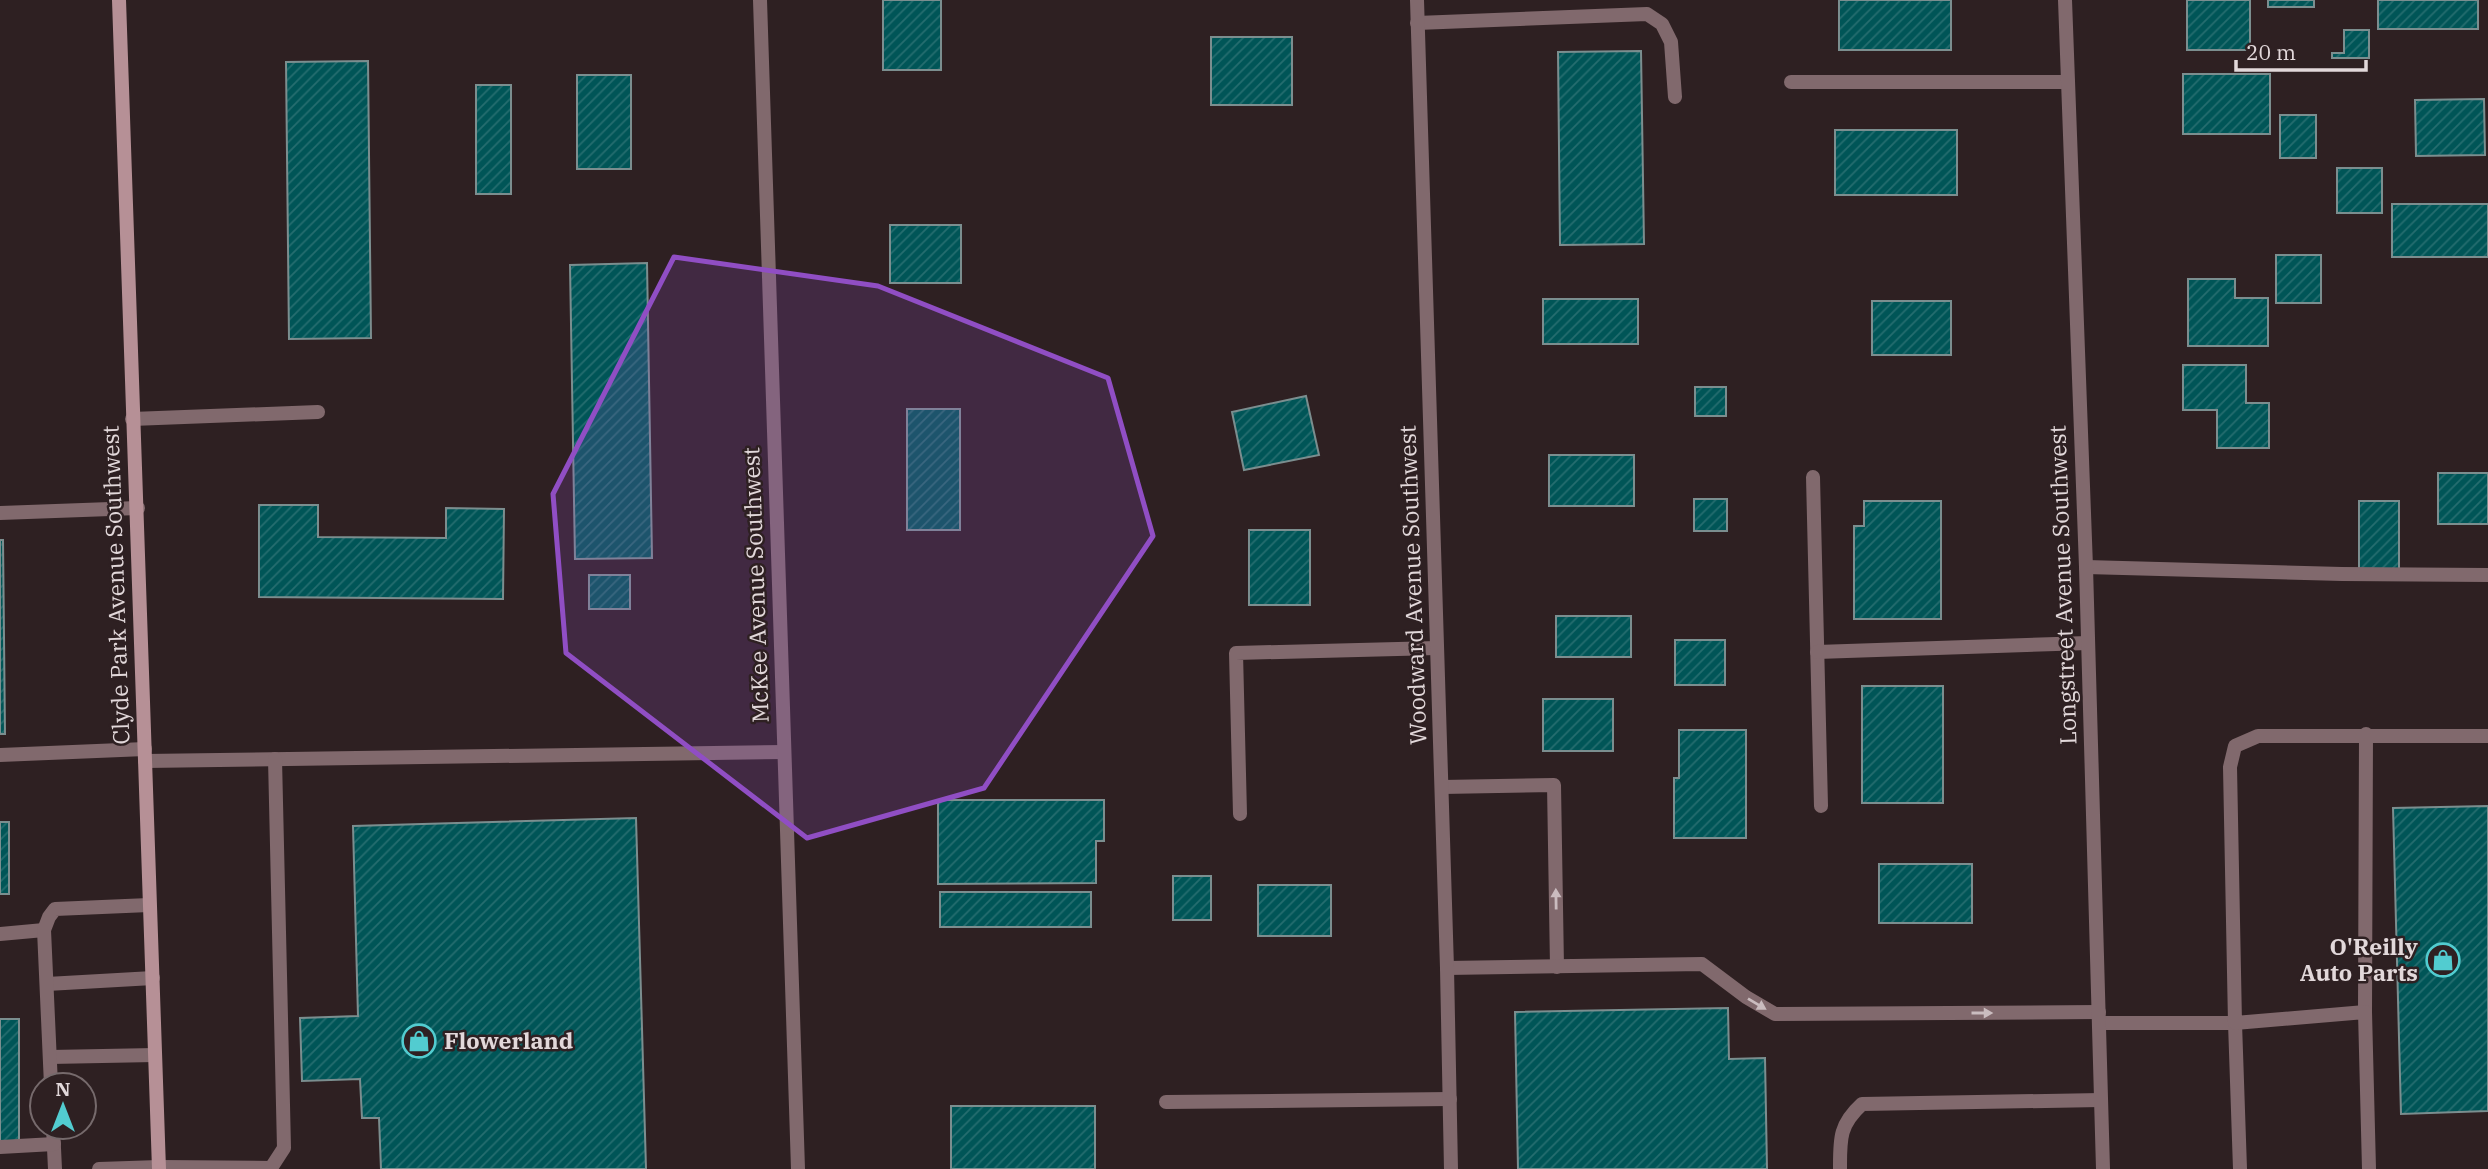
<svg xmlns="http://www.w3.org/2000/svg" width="2488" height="1169" font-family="'IBM Plex Serif',serif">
<defs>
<pattern id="building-hatch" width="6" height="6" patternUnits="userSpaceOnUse" patternTransform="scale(1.75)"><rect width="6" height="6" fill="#005557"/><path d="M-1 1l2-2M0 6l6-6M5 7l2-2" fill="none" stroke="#256d6f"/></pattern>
</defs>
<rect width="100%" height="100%" fill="#2e2022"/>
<g fill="url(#building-hatch)" stroke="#7b8e8f" stroke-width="2">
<rect x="883" y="0" width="58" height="70"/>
<rect x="1839" y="0" width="112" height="50"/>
<rect x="2187" y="0" width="63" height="50"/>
<rect x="2268" y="0" width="46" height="7"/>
<rect x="2378" y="0" width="100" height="29"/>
<polygon points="2344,30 2369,30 2369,58 2332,58 2332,53 2344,53"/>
<rect x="1211" y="37" width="81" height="68"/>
<polygon points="1641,51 1644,244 1560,245 1558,52"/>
<polygon points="368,61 371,338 289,339 286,62"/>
<rect x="2183" y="74" width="87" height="60"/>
<rect x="577" y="75" width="54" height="94"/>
<rect x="476" y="85" width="35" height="109"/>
<polygon points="2484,99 2485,155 2416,156 2415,100"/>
<rect x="2280" y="115" width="36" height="43"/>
<rect x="1835" y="130" width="122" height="65"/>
<rect x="2337" y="168" width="45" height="45"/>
<rect x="2392" y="204" width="96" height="53"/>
<rect x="890" y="225" width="71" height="58"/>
<rect x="2276" y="255" width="45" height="48"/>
<polygon points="647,263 652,558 575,559 570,265"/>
<polygon points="2188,279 2235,279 2235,298 2268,298 2268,346 2188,346"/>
<rect x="1543" y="299" width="95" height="45"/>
<rect x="1872" y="301" width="79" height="54"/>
<polygon points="2183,365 2246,365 2246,403 2269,403 2269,448 2217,448 2217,410 2183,410"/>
<rect x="1695" y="387" width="31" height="29"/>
<polygon points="1306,396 1319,455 1244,470 1232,412"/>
<rect x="907" y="409" width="53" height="121"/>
<rect x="1549" y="455" width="85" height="51"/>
<rect x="2438" y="473" width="50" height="51"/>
<rect x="1694" y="499" width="33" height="32"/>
<polygon points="1864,501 1941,501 1941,619 1854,619 1854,526 1864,526"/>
<rect x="2359" y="501" width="40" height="70"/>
<polygon points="259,505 318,505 318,537 446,538 446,508 504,509 503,599 259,597"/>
<rect x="1249" y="530" width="61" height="75"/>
<polygon points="0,540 3,540 5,734 0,734"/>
<rect x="589" y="575" width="41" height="34"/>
<rect x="1556" y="616" width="75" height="41"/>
<rect x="1675" y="640" width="50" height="45"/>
<rect x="1862" y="686" width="81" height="117"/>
<rect x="1543" y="699" width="70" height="52"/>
<polygon points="1679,730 1746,730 1746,838 1674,838 1674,778 1679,778"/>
<polygon points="938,800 1104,800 1104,841 1096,841 1096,883 938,884"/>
<polygon points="2488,806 2488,1111 2401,1114 2393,808"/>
<polygon points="636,818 646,1169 381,1169 379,1118 362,1118 360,1079 302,1081 300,1018 358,1016 353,826"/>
<rect x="0" y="822" width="9" height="72"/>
<rect x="1879" y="864" width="93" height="59"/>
<rect x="1173" y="876" width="38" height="44"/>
<rect x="1258" y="885" width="73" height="51"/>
<rect x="940" y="892" width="151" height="35"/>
<polygon points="1728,1008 1729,1059 1765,1058 1767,1169 1518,1169 1515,1012"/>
<rect x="0" y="1019" width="19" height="124"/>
<rect x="951" y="1106" width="144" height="63"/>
</g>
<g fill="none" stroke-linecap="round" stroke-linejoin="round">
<g stroke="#81696d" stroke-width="14">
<polyline points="1417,23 1647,14 1662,24 1671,42 1675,97"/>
<polyline points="1791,82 2068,82"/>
<polyline points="132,419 318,412"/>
<polyline points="1813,477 1821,806"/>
<polyline points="0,513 138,508"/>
<polyline points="2086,567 2342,574 2488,575"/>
<polyline points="1817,652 2088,643"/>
<polyline points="0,755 145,749"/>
<polyline points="145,761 784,752"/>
<polyline points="1442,787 1554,785 1557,967"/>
<polyline points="1240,814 1236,653 1437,648"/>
<polyline points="0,934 44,930"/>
<polyline points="1447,968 1702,964 1746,997 1775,1014 2099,1012"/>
<polyline points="47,984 153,978"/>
<polyline points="2365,1012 2366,734"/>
<polyline points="2099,1023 2235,1023 2240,1169"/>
<polyline points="50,1057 155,1055"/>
<polyline points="51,1085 44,930 49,917 55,909 149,905"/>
<polyline points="1166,1102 1450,1099"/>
<polyline points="53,1127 55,1169"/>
<polyline points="0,1147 54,1144"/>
<polyline points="99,1169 159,1167 271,1168 284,1148 275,759"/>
<path d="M1840,1169C1840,1139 1839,1125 1862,1104L2101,1100"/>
<polyline points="2369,1169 2365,1012 2235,1023 2230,767 2235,746 2258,736 2488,736"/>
</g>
<g stroke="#81696d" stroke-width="14">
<polyline points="760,0 798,1169"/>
<polyline points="1417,0 1447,968 1451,1169"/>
<polyline points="2065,0 2086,567 2103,1169"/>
</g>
<polyline stroke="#b69096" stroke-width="14" points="119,0 159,1169"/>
</g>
<defs><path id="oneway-solid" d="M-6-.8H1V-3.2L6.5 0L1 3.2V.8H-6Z" transform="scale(1.75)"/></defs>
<g fill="#cabcbf">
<use href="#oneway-solid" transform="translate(1556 899) rotate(-91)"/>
<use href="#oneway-solid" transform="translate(1757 1004) rotate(31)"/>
<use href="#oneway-solid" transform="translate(1982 1013)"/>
</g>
<path fill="#904ec4" fill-opacity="0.2" stroke="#904ec4" stroke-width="5" stroke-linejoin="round" d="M674,257L878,286L1108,378L1153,536L984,788L807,838L566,653L553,494Z"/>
<defs>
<symbol id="shop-ring" viewBox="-11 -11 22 22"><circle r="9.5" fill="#2e2022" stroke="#52ccd0" stroke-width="1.5"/><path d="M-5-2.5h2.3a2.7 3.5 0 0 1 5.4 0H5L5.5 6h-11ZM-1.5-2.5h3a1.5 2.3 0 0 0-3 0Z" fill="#52ccd0"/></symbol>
</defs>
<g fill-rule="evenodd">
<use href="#shop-ring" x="2424" y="941" width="38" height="38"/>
<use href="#shop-ring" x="400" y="1022" width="38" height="38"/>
</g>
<g text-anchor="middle" stroke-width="5" stroke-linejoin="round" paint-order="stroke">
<g font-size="23" fill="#e2d8da" stroke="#2e2022">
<text transform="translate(116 585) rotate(-92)" y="8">Clyde Park Avenue Southwest</text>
<text transform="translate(756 585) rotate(-92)" y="8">McKee Avenue Southwest</text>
<text transform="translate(1413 585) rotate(-92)" y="8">Woodward Avenue Southwest</text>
<text transform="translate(2063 585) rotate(-92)" y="8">Longstreet Avenue Southwest</text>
</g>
<g font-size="23" font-weight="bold" fill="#e2d8da" stroke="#2e2022" text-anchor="end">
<text x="2418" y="955">O'Reilly<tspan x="2418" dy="26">Auto Parts</tspan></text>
<text x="444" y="1049" text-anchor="start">Flowerland</text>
</g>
</g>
<g transform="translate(63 1106)"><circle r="33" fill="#2e2022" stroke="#766a6c" stroke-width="2"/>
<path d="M0-5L12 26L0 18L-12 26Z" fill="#52ccd0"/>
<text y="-10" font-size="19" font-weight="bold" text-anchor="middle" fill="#e2d8da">N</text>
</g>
<path d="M2236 60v10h130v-10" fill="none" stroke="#e2d8da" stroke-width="3.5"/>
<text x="2246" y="60" font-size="21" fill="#e2d8da" stroke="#2e2022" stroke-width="5" paint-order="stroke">20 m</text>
</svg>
